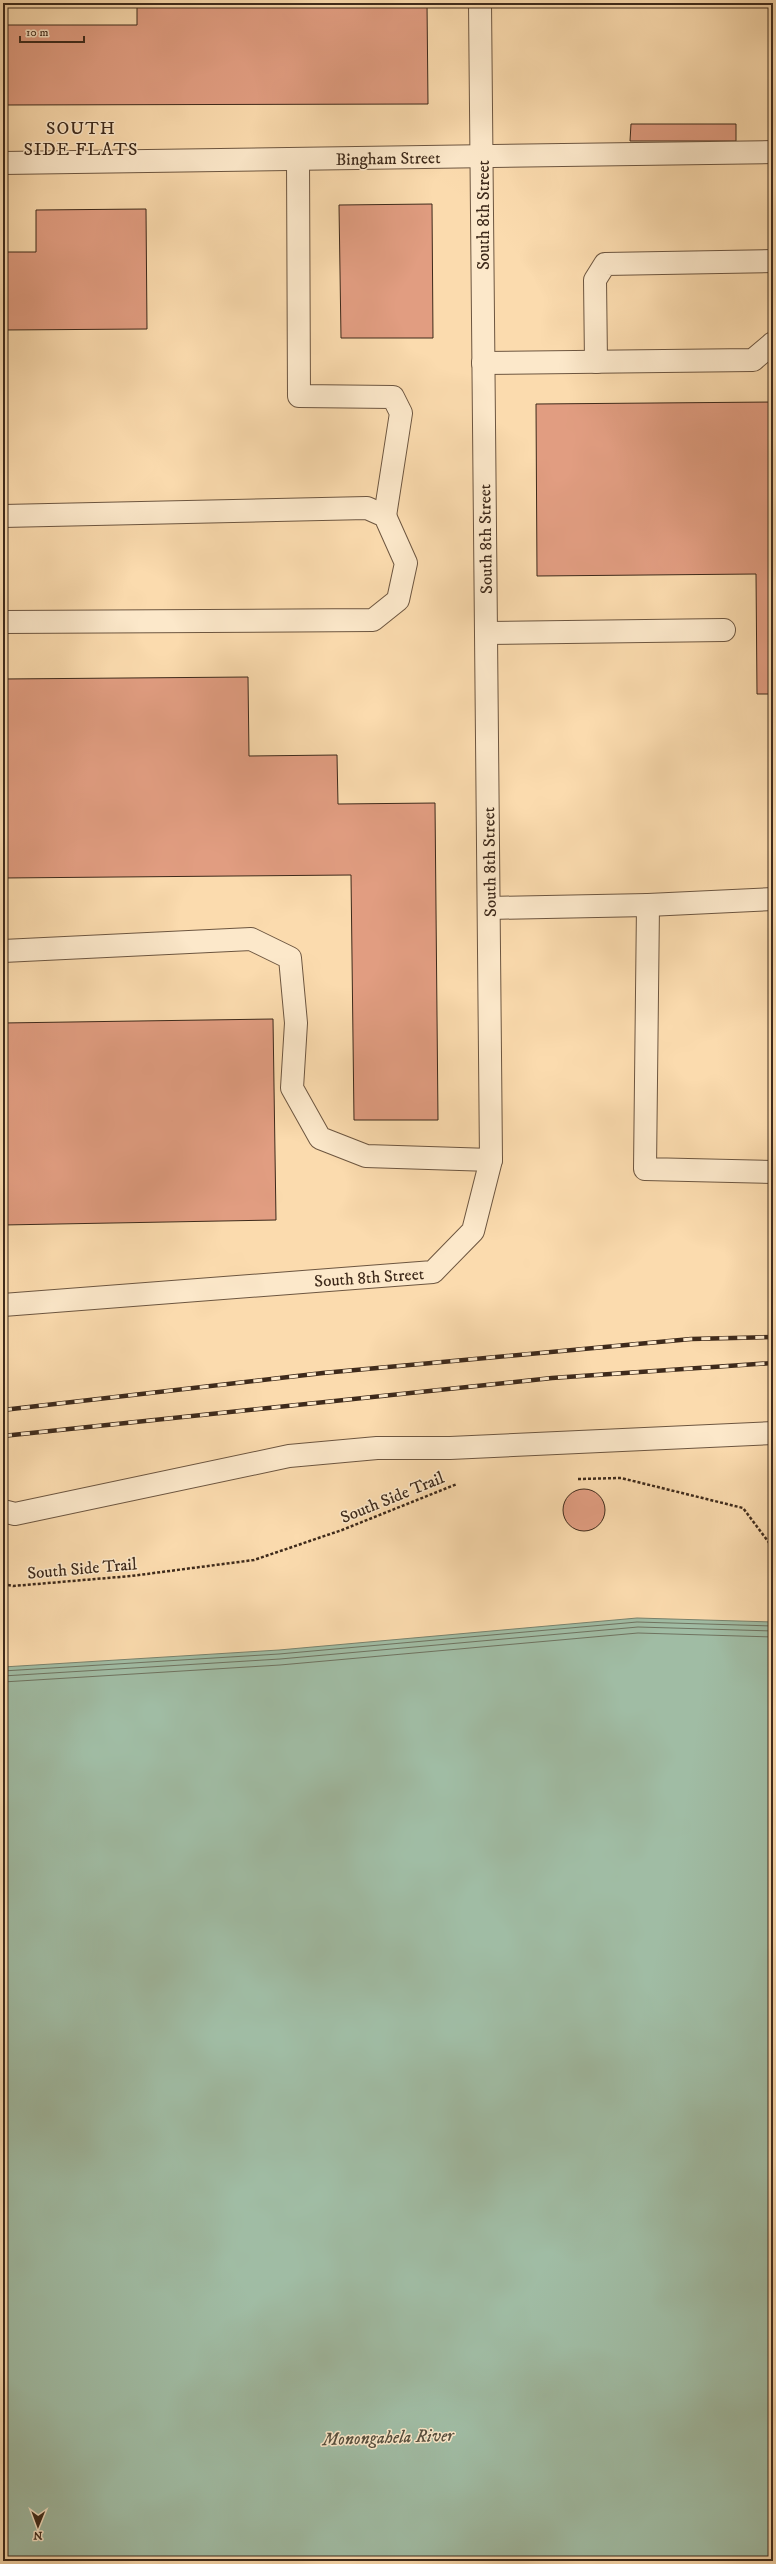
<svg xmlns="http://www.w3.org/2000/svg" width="776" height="2564" font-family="'IM FELL DW Pica',serif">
<rect width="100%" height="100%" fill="#fbdbae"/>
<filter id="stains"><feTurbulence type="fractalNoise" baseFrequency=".005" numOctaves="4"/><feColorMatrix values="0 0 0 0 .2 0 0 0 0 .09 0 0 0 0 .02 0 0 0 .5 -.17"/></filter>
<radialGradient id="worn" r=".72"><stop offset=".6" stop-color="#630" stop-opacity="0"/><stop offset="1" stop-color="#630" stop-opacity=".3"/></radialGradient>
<polygon fill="#a0bca4" stroke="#79826d" points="637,1618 773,1622 773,2561 3,2561 3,1667 279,1650"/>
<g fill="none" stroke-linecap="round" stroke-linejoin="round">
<g stroke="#6f7360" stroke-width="1">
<polyline points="3,1671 279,1654 637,1622 773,1626"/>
<polyline points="3,1676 280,1659 638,1627 773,1631"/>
<polyline points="3,1682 280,1665 638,1633 773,1637"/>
</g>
</g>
<g fill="#e19d81" stroke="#3e2a1b">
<polygon points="137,3 427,3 428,104 3,105 3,25 137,25"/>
<polygon points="631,124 736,124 736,141 630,141"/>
<polygon points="432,204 433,338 341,338 339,205"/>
<polygon points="146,209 147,329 3,330 3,252 36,252 36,210"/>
<polygon points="773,402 773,694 757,694 756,574 537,576 536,404"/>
<polygon points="248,677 249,756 337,755 338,804 435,803 438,1120 354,1120 351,875 3,878 3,679"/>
<polygon points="273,1019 276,1220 3,1225 3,1023"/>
<circle cx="584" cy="1510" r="21"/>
</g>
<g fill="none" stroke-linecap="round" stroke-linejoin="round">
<defs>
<g id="minor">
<polyline points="298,160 299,396 393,397 401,413 385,516"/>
<polyline points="3,163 773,152"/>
<polyline points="596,362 595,280 605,264 773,261"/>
<polyline points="483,363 753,360 773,343"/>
<polyline points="3,516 367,508 385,516 406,563 398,600 373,620 3,622"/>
<polyline points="486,633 724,630"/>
<polyline points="648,905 773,899"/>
<polyline points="489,908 648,905 645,1169 773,1172"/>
<polyline points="3,951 251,939 290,958 296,1023 292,1088 320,1138 366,1156 491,1160"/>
<polyline points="3,1305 433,1272 473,1231 491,1160 480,3"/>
<polyline points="3,1511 15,1514 289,1456 377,1448 450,1448 773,1433"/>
</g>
</defs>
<use href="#minor" stroke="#6d5640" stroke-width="24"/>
<g stroke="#3e2a1b" stroke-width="2.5" stroke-dasharray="3 2" stroke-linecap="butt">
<polyline points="578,1479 621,1478 743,1508 773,1548"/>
<polyline points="3,1584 13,1586 131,1576 254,1560 342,1530 457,1484"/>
</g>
<use href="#minor" stroke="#fce8ca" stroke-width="22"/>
<defs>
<g id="rail">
<polyline points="3,1410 323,1373 691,1339 773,1337"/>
<polyline points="3,1436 552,1378 773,1363"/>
</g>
</defs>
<use href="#rail" stroke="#3e2a1b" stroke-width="4.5"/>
<use href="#rail" stroke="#fce8ca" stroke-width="3" stroke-dasharray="9" stroke-linecap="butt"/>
</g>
<g text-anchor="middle" stroke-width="3" stroke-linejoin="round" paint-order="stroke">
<g font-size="17" fill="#3e2a1b" stroke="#fce8ca">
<text transform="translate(388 158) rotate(-1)" y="6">Bingham Street</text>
<text transform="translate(483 215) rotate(-90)" y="6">South 8th Street</text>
<text transform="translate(485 539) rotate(-91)" y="6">South 8th Street</text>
<text transform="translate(489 862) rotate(-91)" y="6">South 8th Street</text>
<text transform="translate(369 1277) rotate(-4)" y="6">South 8th Street</text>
<text transform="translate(392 1497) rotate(-22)" y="6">South Side Trail</text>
<text transform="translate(82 1568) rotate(-5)" y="6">South Side Trail</text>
</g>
<g font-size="18" letter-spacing="1" fill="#3e2a1b" stroke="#fce8ca">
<text x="81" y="134">SOUTH<tspan x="81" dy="21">SIDE FLATS</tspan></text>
</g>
<g font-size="18" font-style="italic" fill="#564e3d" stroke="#fce8ca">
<text transform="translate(388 2437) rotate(-2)" y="6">Monongahela River</text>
</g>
</g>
<rect width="776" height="2564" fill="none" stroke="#fbdbae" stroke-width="16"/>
<rect x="4" y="4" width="768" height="2556" fill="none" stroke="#3e2a1b" stroke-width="2"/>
<rect x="8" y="8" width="760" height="2548" fill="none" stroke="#3e2a1b"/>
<g transform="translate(38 2526) rotate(181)" stroke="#fce8ca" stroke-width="3" paint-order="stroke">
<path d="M0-3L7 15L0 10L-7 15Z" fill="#3e2a1b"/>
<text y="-6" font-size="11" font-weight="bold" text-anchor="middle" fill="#3e2a1b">N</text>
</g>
<path d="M20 36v6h64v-6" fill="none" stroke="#3e2a1b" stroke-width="2"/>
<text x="26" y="36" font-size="12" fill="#3e2a1b" stroke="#fce8ca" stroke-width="3" paint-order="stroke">10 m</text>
<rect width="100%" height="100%" filter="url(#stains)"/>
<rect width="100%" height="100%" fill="url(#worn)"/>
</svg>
